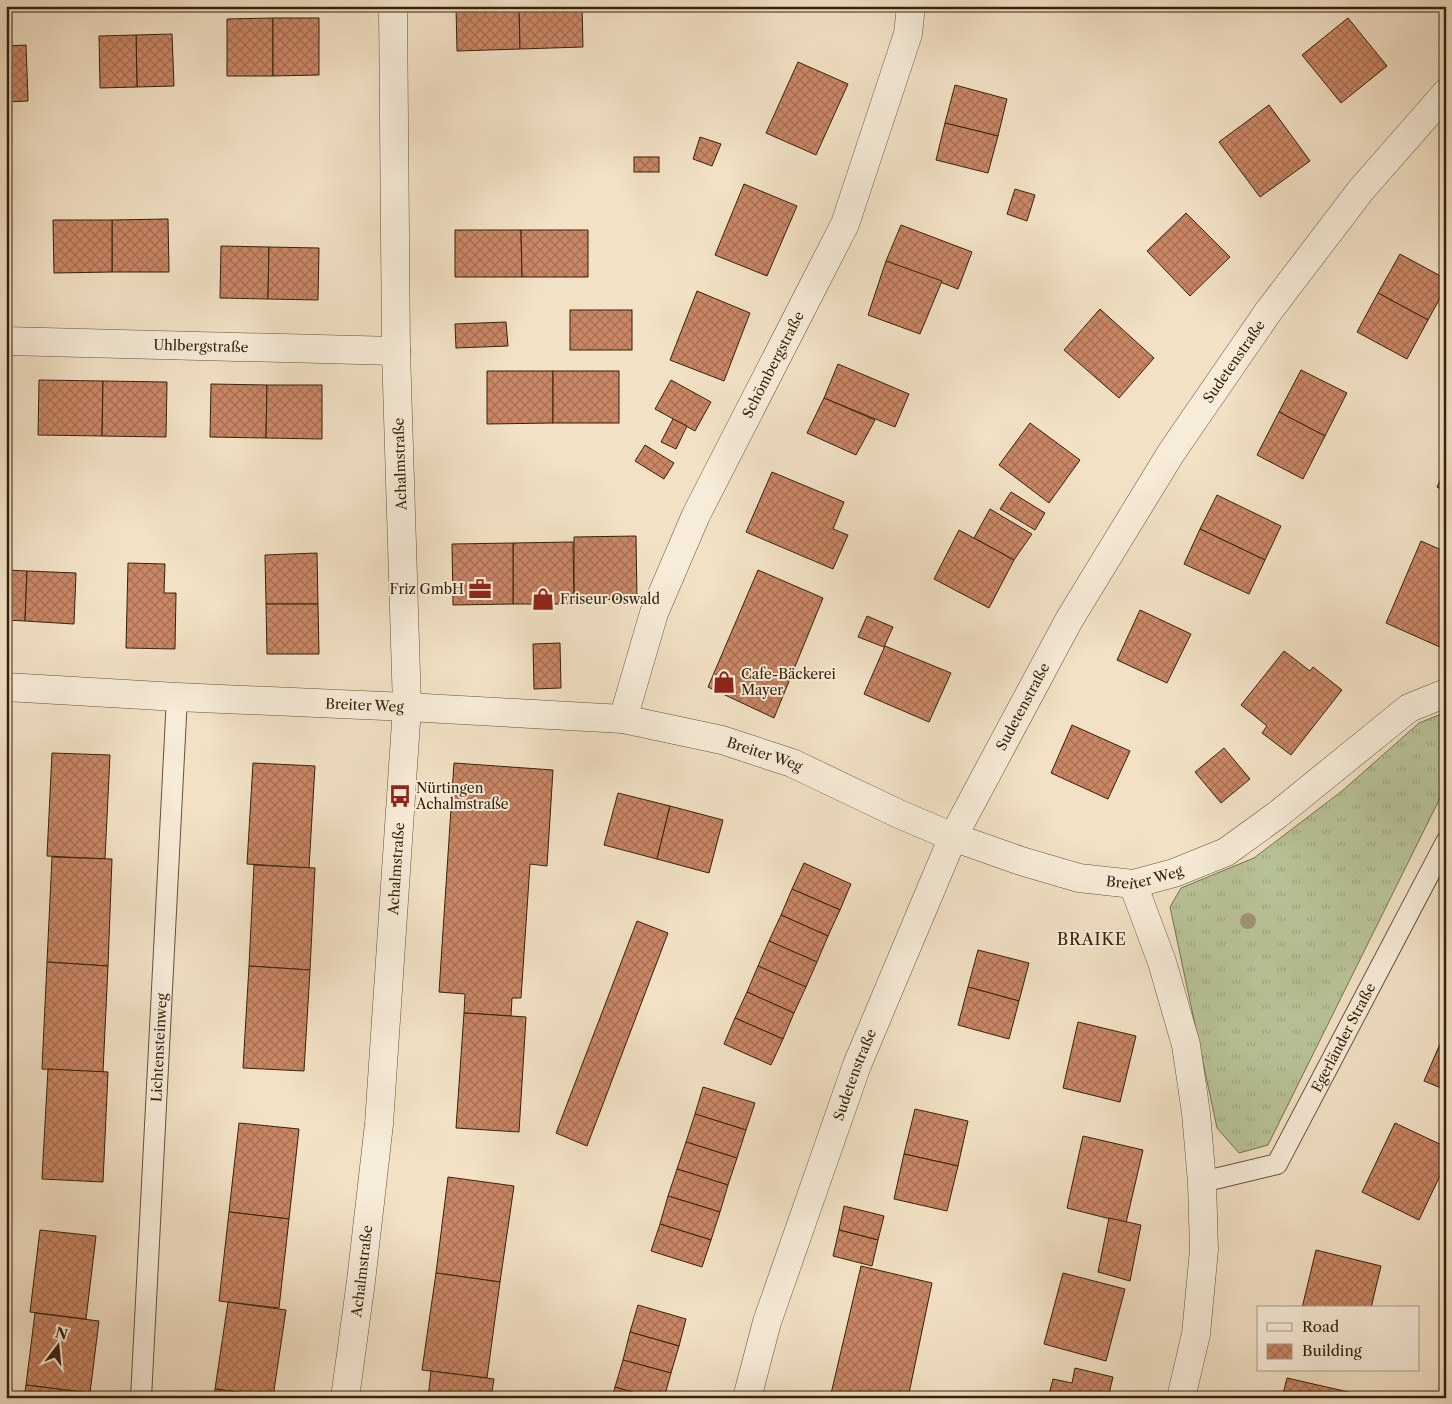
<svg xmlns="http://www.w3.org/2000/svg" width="1452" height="1404" font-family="'Libre Caslon Text',serif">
<defs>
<pattern id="grass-tufts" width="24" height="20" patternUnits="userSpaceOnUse" patternTransform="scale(1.25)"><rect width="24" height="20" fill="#b8c397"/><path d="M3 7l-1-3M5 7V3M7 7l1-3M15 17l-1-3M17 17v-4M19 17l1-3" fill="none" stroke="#9fa781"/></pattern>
<pattern id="building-cross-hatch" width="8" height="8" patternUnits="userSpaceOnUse" patternTransform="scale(1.25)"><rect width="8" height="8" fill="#ca8766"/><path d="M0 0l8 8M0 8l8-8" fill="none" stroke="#a56e52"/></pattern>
</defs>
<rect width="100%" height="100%" fill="#f2e1c5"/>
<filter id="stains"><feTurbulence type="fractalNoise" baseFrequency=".004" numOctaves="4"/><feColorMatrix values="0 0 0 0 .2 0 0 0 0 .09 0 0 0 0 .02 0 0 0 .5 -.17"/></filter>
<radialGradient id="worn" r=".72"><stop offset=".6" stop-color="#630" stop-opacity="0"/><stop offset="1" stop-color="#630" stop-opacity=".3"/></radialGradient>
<polygon fill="url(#grass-tufts)" stroke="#767250" points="1446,712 1446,786 1268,1145 1239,1153 1217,1128 1170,907 1181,888 1254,858 1342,791 1419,723"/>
<g fill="url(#building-cross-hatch)" stroke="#35220a">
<polygon points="456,6 519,6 520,49 457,51"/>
<polygon points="519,6 582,6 583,47 520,49"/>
<polygon points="273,18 273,76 227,76 227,19"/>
<polygon points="273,18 319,18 319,75 273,76"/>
<polygon points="1348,18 1387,66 1341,103 1302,55"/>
<polygon points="172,34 174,86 137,87 136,35"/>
<polygon points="136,35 137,87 100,88 99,36"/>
<polygon points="26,45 28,101 6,102 6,46"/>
<polygon points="798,62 848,84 816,155 766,133"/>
<polygon points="955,85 1007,99 998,136 945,123"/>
<polygon points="1269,105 1310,161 1260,197 1219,142"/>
<polygon points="945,123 998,136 988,173 936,160"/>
<polygon points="700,137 721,144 712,166 693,159"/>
<rect x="634" y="157" width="25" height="15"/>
<polygon points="744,184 797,206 767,276 715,255"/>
<polygon points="1015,189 1035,195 1027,221 1007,214"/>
<polygon points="1186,213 1230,257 1190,296 1147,251"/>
<polygon points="168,219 169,272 112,272 112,220"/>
<polygon points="53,220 112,220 112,272 54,273"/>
<polygon points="901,225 972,252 958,289 886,261"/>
<polygon points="455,230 521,230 522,277 455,277"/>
<polygon points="521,230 588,230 588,277 522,277"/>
<polygon points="221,246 269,247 268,299 220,298"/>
<polygon points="269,247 319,248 318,300 268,299"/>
<polygon points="1400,254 1446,279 1446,287 1428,320 1378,293"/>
<polygon points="886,261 942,281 920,334 868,315"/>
<polygon points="697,291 750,313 724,381 670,360"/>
<polygon points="1378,293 1428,320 1407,359 1357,332"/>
<polygon points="1100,309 1154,358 1119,398 1064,350"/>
<rect x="570" y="310" width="62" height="40"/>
<polygon points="506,322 508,346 456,348 455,324"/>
<polygon points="838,364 909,394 895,427 824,398"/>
<polygon points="1301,370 1347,393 1325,436 1279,412"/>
<polygon points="487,371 553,371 553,423 487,424"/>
<rect x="553" y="371" width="66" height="52"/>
<polygon points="39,380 103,381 102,436 38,435"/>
<polygon points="671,380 711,402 695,431 655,409"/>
<polygon points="103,381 167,382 166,437 102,436"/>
<polygon points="211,384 267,385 266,438 210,437"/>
<polygon points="267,385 322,385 322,439 266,438"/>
<polygon points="824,398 875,420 856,455 807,433"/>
<polygon points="1279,412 1325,436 1303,479 1257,455"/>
<polygon points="673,419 687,426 676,449 661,442"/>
<polygon points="1030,423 1080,460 1049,503 999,465"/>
<polygon points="645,445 674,463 664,479 635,461"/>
<polygon points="1446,468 1446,491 1437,487"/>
<polygon points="772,472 844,502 833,529 848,535 833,569 746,532"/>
<polygon points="1011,492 1045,513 1035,530 1000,509"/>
<polygon points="1217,495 1281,526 1265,560 1200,529"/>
<polygon points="990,509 1032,534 1014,560 974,538"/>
<polygon points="1200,529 1265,560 1249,594 1184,564"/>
<polygon points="959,530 1014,560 989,608 934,579"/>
<polygon points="636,536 637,599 574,600 574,537"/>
<polygon points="1421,541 1446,552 1446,640 1442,648 1386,623"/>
<polygon points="573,542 574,604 513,604 513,543"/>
<polygon points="513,543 513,604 453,605 452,544"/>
<polygon points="317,553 318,604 266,604 265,555"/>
<polygon points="128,563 165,564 164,593 176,593 175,649 126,648"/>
<polygon points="6,570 27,571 25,621 6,620"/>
<polygon points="758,570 823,598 774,718 708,687"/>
<polygon points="27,571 76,573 74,624 25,621"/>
<polygon points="266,604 318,604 319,654 267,654"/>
<polygon points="1140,610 1191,634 1167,683 1117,660"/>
<polygon points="867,616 893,627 884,647 858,637"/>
<polygon points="560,643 561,688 534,689 533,644"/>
<polygon points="885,646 951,673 929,722 864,694"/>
<polygon points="1284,651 1310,671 1313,667 1342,690 1291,755 1262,733 1267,726 1241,705"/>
<polygon points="1072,725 1130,751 1108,799 1051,773"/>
<polygon points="1224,748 1250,779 1221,803 1195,772"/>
<polygon points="52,753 110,755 105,859 47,856"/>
<polygon points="253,763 315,766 309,868 247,864"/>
<polygon points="454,763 553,770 547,866 530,864 521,998 512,998 511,1016 464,1013 465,994 439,992"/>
<polygon points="618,793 670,806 657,859 604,845"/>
<polygon points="670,806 723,820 709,873 657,859"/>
<polygon points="52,857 112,859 108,966 47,962"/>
<polygon points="804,863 851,884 840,910 792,889"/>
<polygon points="254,865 315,868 310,970 249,966"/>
<polygon points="792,889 840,910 828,936 781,915"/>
<polygon points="781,915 828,936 817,962 769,941"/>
<polygon points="637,921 668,933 587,1146 556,1133"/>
<polygon points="769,941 817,962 806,987 758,966"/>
<polygon points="978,950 1029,963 1019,1001 968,987"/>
<polygon points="47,962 108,966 103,1072 42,1069"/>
<polygon points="249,966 310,970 304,1071 243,1068"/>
<polygon points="758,966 806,987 794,1013 747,992"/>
<polygon points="968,987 1019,1001 1009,1039 958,1025"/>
<polygon points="747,992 794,1013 783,1039 735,1018"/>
<polygon points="464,1013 526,1017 519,1132 456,1128"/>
<polygon points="735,1018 783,1039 771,1065 724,1044"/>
<polygon points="1078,1022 1136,1036 1120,1102 1063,1088"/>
<polygon points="1446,1030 1446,1090 1424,1081"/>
<polygon points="48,1069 108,1072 103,1182 42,1179"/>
<polygon points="703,1087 755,1103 746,1130 695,1114"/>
<polygon points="915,1109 968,1121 958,1166 904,1154"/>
<polygon points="695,1114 746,1130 737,1158 686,1142"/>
<polygon points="239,1123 299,1129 289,1219 229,1212"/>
<polygon points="1395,1123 1446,1147 1446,1163 1419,1220 1362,1192"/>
<polygon points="1083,1136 1143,1150 1126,1223 1067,1208"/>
<polygon points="686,1142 737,1158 728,1185 677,1169"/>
<polygon points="904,1154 958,1166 947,1211 894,1199"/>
<polygon points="677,1169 728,1185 720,1212 668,1196"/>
<polygon points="448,1177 514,1186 500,1282 436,1273"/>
<polygon points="668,1196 720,1212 711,1240 660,1224"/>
<polygon points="844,1206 884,1216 878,1240 839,1230"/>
<polygon points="229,1212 289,1219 279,1308 219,1301"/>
<polygon points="1109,1218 1141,1225 1130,1281 1098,1272"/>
<polygon points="660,1224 711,1240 702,1267 651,1251"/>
<polygon points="40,1230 96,1236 86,1319 30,1312"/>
<polygon points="839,1230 878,1240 872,1266 833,1256"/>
<polygon points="1316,1250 1381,1266 1371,1308 1302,1308"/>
<polygon points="861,1266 932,1283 908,1398 830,1398"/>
<polygon points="436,1273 500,1282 487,1378 422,1370"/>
<polygon points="1063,1273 1125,1289 1106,1361 1044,1344"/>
<polygon points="228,1302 286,1310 273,1397 215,1389"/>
<polygon points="638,1305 686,1319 679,1346 630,1332"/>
<polygon points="35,1313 99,1321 90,1393 26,1385"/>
<polygon points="630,1332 679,1346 671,1373 623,1360"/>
<polygon points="623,1360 671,1373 664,1398 653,1398 615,1387"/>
<polygon points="1075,1368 1113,1377 1108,1398 1048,1398 1053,1379 1072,1383"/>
<polygon points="431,1371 494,1379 491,1398 428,1398"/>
<polygon points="1287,1378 1353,1393 1352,1398 1282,1398"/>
<polygon points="26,1385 90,1393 89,1398 24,1398"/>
<polygon points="615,1387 653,1398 612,1398"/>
<polygon points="215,1389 273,1397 273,1398 214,1398"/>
</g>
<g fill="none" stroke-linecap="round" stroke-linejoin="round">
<defs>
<g id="lane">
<path id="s1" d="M1202,1182L1277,1164L1446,842"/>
<path id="s2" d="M141,1398L177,697"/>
</g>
<g id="street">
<path id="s3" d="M6,341L396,351"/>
<path id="s4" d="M6,687L177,697L407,707L623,719L722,740L792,763L899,814L953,837L1021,861L1079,878L1133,884L1174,873L1226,852L1277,815L1409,708L1446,693"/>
<path id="s5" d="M623,719L654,613L696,515L845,224L908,34L911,6"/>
<polyline points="1133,884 1162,962 1186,1045 1196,1113 1202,1182 1204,1250 1196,1334 1181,1398"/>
<path id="s6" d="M345,1398L361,1281L379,1124L407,707L396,351L393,6"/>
<path id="s7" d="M747,1398L767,1322L857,1065L953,837L1069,620L1171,453L1268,312L1361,190L1446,93"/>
</g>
</defs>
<use href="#lane" stroke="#645239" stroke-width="22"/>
<use href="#street" stroke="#645239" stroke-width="29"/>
<use href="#lane" stroke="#f7ecd9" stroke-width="20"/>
<use href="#street" stroke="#f7ecd9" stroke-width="28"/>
</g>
<circle fill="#a09275" cx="1248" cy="921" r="8"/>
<defs>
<symbol id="office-bare" viewBox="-9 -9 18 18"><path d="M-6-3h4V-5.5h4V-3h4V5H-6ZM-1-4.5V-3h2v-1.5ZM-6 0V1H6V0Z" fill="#8f2418" stroke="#f7ecd9" stroke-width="2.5" paint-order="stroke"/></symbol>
<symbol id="shop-bare" viewBox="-9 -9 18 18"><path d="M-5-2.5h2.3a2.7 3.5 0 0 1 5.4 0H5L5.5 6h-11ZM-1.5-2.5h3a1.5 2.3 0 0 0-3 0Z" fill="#8f2418" stroke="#f7ecd9" stroke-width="2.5" paint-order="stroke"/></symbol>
<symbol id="bus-bare" viewBox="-9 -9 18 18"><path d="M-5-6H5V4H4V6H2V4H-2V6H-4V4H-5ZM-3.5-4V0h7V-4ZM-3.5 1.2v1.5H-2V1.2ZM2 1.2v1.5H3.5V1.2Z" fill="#8f2418" stroke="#f7ecd9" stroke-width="2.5" paint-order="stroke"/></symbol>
</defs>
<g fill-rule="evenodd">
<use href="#office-bare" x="464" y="573" width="32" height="32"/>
<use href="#shop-bare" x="527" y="583" width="32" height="32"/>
<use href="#shop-bare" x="708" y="666" width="32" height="32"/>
<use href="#bus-bare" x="384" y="780" width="32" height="32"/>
</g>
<g text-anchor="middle" stroke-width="4" stroke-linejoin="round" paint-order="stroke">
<g font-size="14" fill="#35220a" stroke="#f7ecd9">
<text dy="5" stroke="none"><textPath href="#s3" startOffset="195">Uhlbergstraße</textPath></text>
<text dy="5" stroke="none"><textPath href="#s7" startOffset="1151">Sudetenstraße</textPath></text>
<text dy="5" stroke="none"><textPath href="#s5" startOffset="386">Schömbergstraße</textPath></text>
<text transform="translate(400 464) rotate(-92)" y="5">Achalmstraße</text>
<text dy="5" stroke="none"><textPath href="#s4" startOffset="359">Breiter Weg</textPath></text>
<text dy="5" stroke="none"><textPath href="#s7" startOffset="746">Sudetenstraße</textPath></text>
<text dy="5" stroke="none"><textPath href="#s4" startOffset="764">Breiter Weg</textPath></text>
<text dy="5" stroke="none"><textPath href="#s6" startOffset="532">Achalmstraße</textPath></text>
<text dy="5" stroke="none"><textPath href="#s4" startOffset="1169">Breiter Weg</textPath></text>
<text dy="5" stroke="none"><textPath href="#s1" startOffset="220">Egerländer Straße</textPath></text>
<text dy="5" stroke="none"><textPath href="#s2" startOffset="351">Lichtensteinweg</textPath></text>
<text dy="5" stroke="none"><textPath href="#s7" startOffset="341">Sudetenstraße</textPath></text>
<text dy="5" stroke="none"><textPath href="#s6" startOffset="128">Achalmstraße</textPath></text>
</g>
<g font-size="14" fill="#35220a" stroke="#f7ecd9" text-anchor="start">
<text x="464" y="594" text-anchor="end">Friz GmbH</text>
<text x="560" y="604">Friseur Oswald</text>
<text x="741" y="679">Cafe-Bäckerei<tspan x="741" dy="16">Mayer</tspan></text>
<text x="416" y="793">Nürtingen<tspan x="416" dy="16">Achalmstraße</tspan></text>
</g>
<g font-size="16" letter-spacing="1" fill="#35220a" stroke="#f7ecd9">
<text x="1092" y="945">BRAIKE</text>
</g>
</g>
<rect width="1452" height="1404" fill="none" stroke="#f2e1c5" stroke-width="25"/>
<rect x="8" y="8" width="1437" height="1389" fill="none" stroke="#35220a" stroke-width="2.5"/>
<rect x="12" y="12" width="1427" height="1379" fill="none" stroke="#35220a"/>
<rect x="1257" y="1306" width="162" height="65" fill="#f7ecd9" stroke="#a99b86"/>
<rect x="1267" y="1323" width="25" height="8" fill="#f7ecd9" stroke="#a99b86"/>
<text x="1302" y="1332" font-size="15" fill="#35220a">Road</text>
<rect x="1267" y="1344" width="25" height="15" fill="url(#building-cross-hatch)" stroke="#a99b86"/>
<text x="1302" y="1356" font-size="15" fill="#35220a">Building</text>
<g transform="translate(58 1346) rotate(16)" stroke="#f7ecd9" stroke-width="4" paint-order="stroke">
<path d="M0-4L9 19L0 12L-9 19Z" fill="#35220a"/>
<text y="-8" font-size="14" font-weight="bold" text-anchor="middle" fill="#35220a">N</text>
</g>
<rect width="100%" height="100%" filter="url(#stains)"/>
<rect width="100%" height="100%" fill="url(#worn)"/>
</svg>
